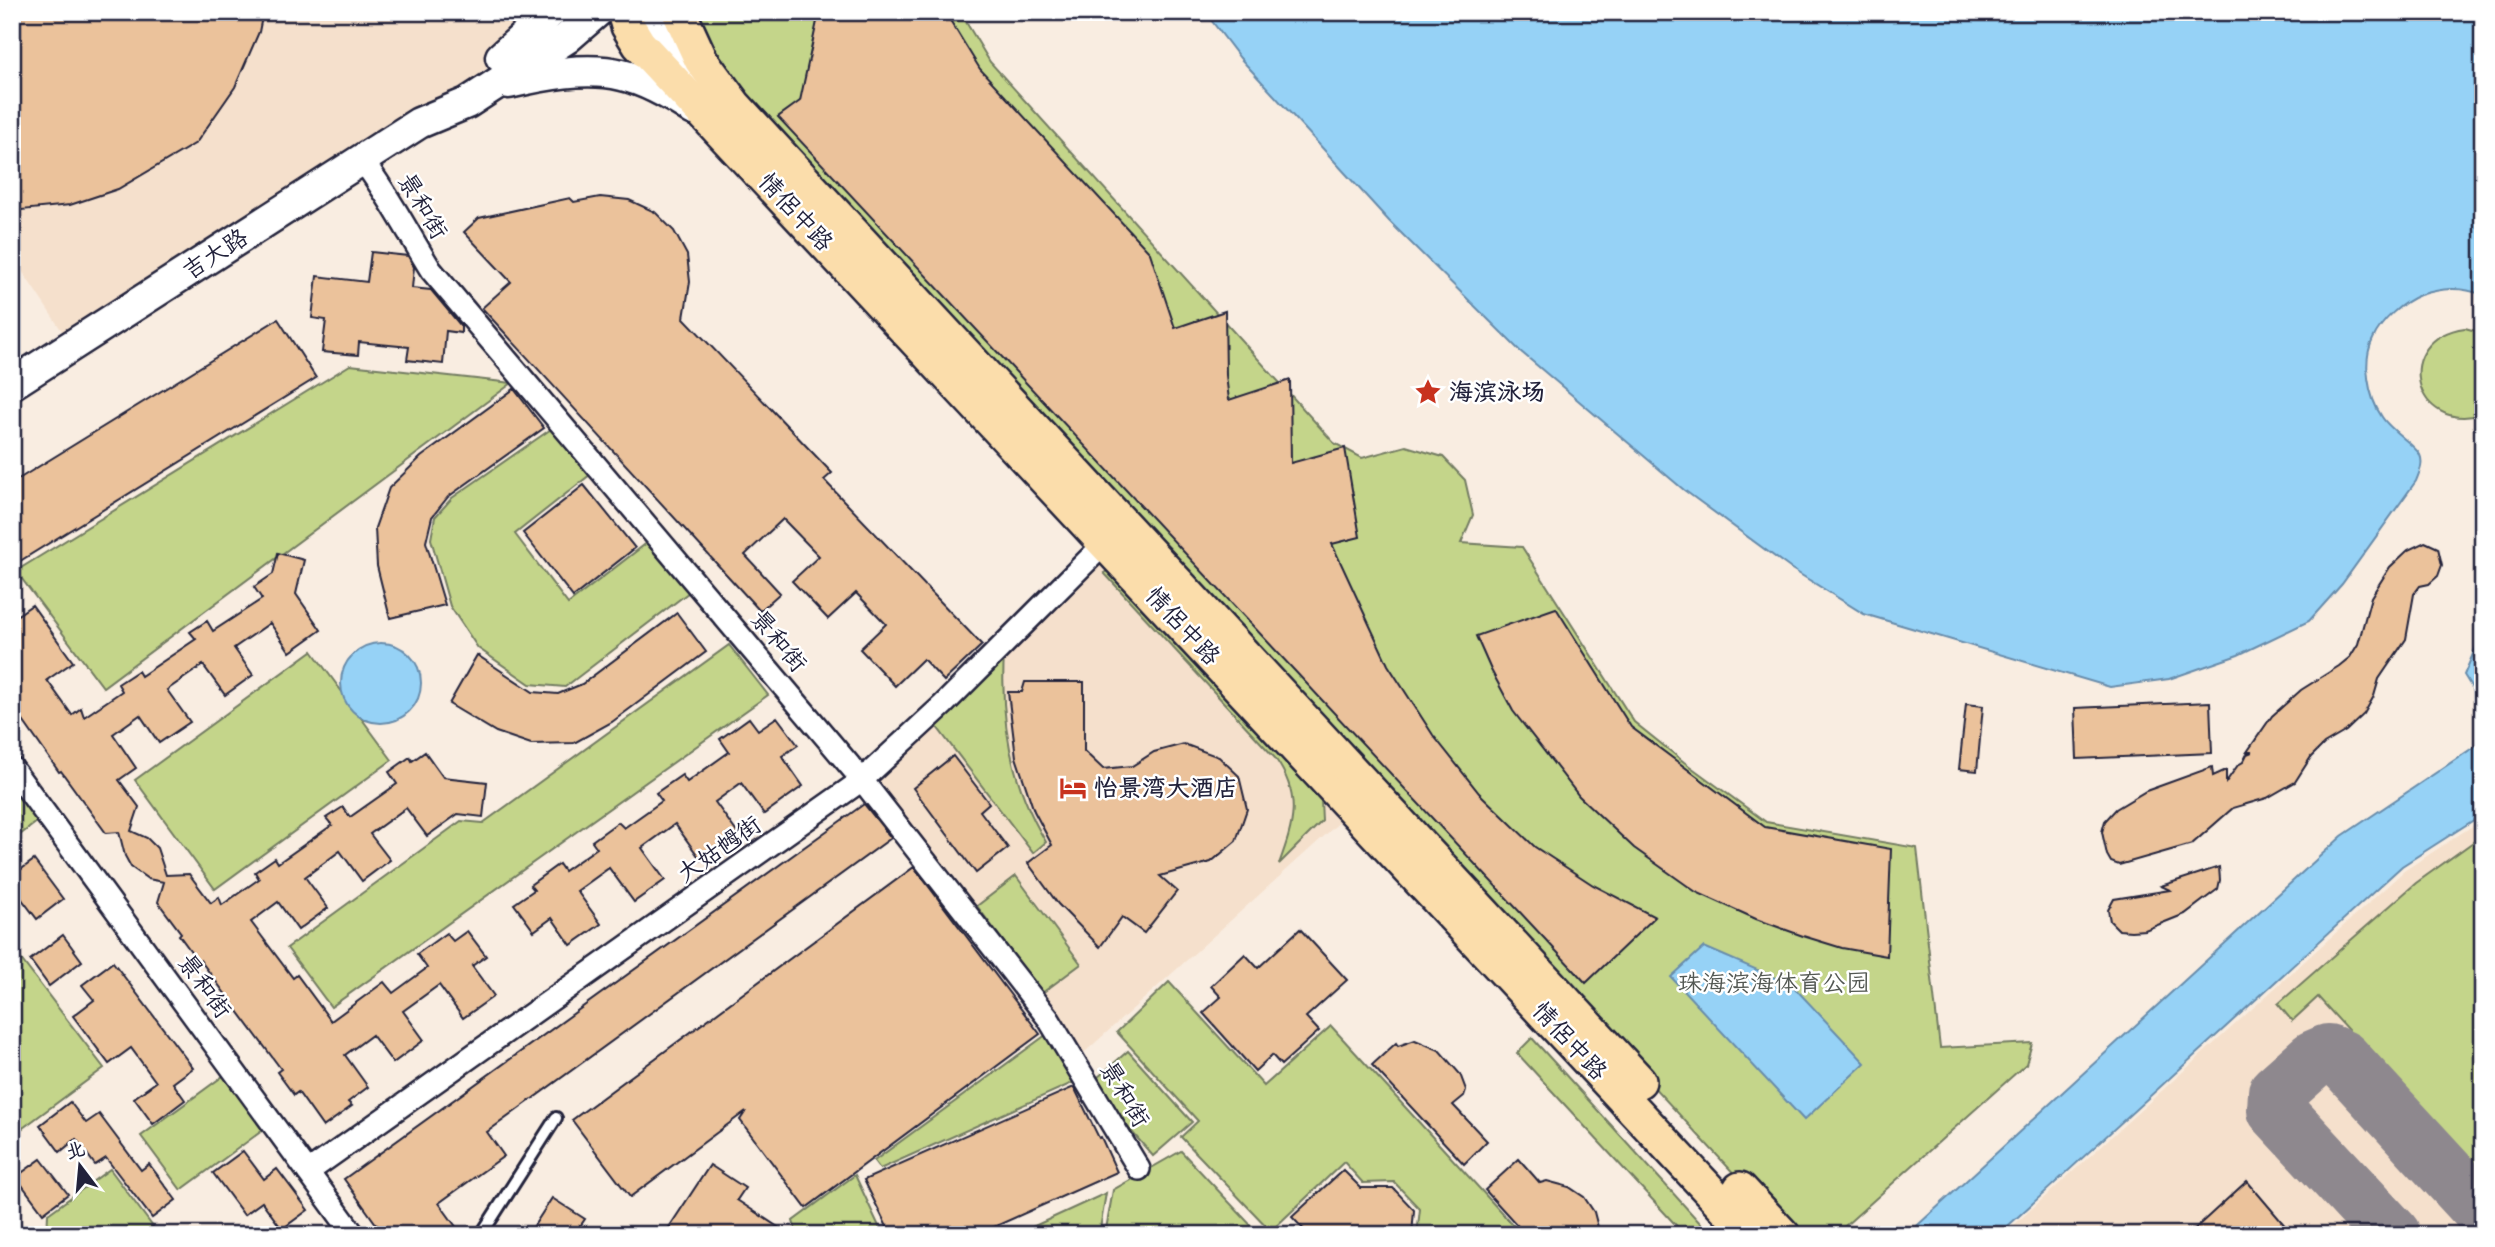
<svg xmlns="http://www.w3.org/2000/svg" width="2495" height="1247" font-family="'Indie Flower','LXGW WenKai TC',sans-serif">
<rect width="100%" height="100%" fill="#f9ede1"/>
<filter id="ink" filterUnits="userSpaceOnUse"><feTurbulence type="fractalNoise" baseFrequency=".0143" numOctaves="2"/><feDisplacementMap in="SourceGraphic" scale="14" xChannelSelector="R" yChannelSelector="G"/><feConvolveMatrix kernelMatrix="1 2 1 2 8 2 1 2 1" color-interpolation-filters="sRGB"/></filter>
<g filter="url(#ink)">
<g fill="#f5e0cc">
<polygon points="12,12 551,12 501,57 419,123 72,346 12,256"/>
<polygon points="1098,556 1343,819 1075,1061 863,780"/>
<polygon points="2483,819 2483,1235 2003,1235 2404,871"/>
</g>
<g fill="#c4d58a" stroke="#737c62" stroke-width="2">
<polygon points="685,12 960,12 990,62 1334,443 1362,458 1406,446 1443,457 1465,480 1473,515 1461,543 1522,547 1634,722 1684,762 1766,822 1917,848 1940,1048 2032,1043 2026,1064 1835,1235 1791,1235 760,124"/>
<path d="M2465,328L2483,333V414C2412,435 2391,338 2465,328Z"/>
<polygon points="350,365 512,383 103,687 16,571"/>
<polygon points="554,427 591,474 515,534 568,604 652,539 693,589 565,687 530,684 478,648 450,606 431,539 435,517 452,498"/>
<path d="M1109,570L1321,800L1322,821L1279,864C1294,823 1302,796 1275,758L1104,573Z"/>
<polygon points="729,645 768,695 331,1007 287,948 461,821 483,823"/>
<polygon points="312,651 392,760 215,889 135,780"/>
<path d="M1004,655C1000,722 1011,784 1046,842L1033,853L934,723Z"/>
<polygon points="12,783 42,818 12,841"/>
<polygon points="2483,835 2483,1179 2318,997 2292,1021 2278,1004 2416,883"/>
<polygon points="1016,876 1081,964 1042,993 977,906"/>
<polygon points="14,950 104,1068 12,1136 12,952"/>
<polygon points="1169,982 1264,1086 1331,1026 1522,1235 1417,1235 1420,1209 1394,1182 1363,1183 1344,1162 1271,1231 1181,1137 1198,1121 1117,1032"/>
<polygon points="1050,1032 1079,1080 880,1169 874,1161"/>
<polygon points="1532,1038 1711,1235 1685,1235 1517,1053"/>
<polygon points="1128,1051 1192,1122 1153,1156 1090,1084"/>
<polygon points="230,1071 270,1125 181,1190 141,1136"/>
<polygon points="1181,1151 1260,1235 1105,1235 1113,1190"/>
<polygon points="110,1169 159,1235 47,1235 48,1214"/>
<polygon points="855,1175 883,1235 802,1235 796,1231 793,1221"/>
<polygon points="1106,1193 1099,1235 1015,1235"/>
</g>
<g fill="#96d2f6" stroke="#688cab" stroke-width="2">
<path d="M1205,12H2483V295C2460,286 2442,288 2420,295C2402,302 2381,321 2373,339C2362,361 2368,397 2382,417C2390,430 2415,445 2420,455C2424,464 2419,473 2416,481L2342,584L2309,621L2238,655L2169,679L2110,687L1864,614L1790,568L1684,490L1520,351L1389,221L1240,58Z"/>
<polygon points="2483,631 2483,692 2477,696 2464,675"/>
<circle cx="381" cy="683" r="40"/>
<polygon points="2483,741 2483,814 2402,866 1998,1235 1907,1235 2342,836"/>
<polygon points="1704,947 1792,985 1865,1063 1804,1120 1671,977"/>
</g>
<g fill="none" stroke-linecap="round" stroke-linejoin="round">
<polyline stroke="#8e888e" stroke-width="58" points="2392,1235 2276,1110 2277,1092 2314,1059 2328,1053 2342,1059 2483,1212"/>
</g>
<g fill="#ebc29b" stroke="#22223b" stroke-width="2">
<polygon points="12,12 263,12 259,32 235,87 196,143 118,189 70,205 12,211"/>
<polygon points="819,12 945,12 980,69 1150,253 1175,328 1225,311 1226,375 1229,400 1290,380 1291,463 1345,448 1360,537 1332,544 1388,665 1433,735 1479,793 1535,847 1593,885 1655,917 1586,983 778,117 800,101"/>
<polygon points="600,197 629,200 655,212 674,231 687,255 690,282 684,318 832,473 824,480 982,645 944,681 923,659 895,686 860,649 886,624 856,593 828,619 792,581 819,556 783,519 745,555 780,593 760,611 482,308 511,282 464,232 479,218 570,198 574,202"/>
<polygon points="371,252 408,256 414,267 412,288 431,290 461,326 461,333 446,331 443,364 407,360 409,347 359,342 358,355 322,352 326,320 312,318 317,276 367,282"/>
<polygon points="278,319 316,378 12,566 12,483"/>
<polygon points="514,389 544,428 448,497 432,517 426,542 445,605 390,618 377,566 375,528 389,488 421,457"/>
<polygon points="584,485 635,548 573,597 523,533"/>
<polygon points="2425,542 2438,548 2442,565 2438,576 2429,584 2420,586 2414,594 2406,639 2379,679 2374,696 2364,714 2346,731 2324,744 2311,757 2295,782 2267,798 2233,808 2192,844 2119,865 2111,862 2107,855 2102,832 2105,821 2116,809 2146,791 2212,767 2213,776 2226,770 2226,782 2238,765 2243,762 2247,754 2252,752 2247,752 2272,716 2301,690 2339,666 2350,657 2358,644 2371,597 2390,567 2408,550"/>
<polygon points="278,553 304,560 296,594 321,630 290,652 270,623 234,648 253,675 225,695 203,665 167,690 190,722 159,743 140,715 113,734 136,768 119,780 139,807 131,831 147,838 157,848 166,875 189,874 211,903 219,897 222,905 259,879 255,872 275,858 278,863 332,825 326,818 343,807 350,817 397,784 389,772 410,757 412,761 425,752 443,777 487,782 483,817 458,814 427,836 406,808 370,834 390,860 362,881 340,851 305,877 328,908 298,930 278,902 251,922 293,978 297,975 331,1021 384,982 393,993 427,968 417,954 446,933 453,941 467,931 486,956 472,966 494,996 463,1018 439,985 403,1011 424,1040 393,1063 372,1035 345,1055 368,1087 348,1102 352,1106 323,1127 298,1092 294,1095 277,1072 281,1069 200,960 198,961 179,935 181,933 158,902 164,882 148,879 131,867 125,856 119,832 106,833 61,771 59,772 12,705 12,619 32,605 73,662 47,680 72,715 81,708 84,717 122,691 118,684 138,671 141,676 196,639 190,632 207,621 213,631 262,599 254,587 273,574"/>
<polygon points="1556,608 1631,727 1765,827 1891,849 1887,956 1842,948 1803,936 1756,919 1696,892 1634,848 1579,796 1513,711 1491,670 1476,636"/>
<polygon points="677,613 706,652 612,722 574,743 531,744 496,732 449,704 477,655 533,692 558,694 582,684"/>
<polygon points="1025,682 1084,682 1084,751 1103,769 1132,766 1154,752 1184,744 1219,757 1239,776 1247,809 1236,841 1211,862 1160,876 1177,891 1144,933 1122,917 1100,947 1058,904 1028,863 1052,845 1034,811 1016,757 1008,692 1022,692"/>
<polygon points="2210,702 2212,753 2077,759 2075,708"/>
<polygon points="1966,704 1983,706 1977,771 1959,769"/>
<polygon points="777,717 798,745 782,756 803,786 764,814 741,783 715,802 738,834 701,860 675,824 642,848 665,880 634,902 609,868 577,891 601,924 571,945 552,918 534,931 514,904 534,890 530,885 559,864 564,871 597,848 592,841 618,822 624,828 662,801 656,793 682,775 687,782 729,752 720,739 749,718 758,730"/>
<polygon points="953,756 989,803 980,811 1008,848 976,873 913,788"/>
<polygon points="864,804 891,838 487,1132 504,1156 439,1203 462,1235 384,1235 344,1179"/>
<polygon points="34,860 63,899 37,919 12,886 12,876"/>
<polygon points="914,867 1040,1034 806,1208 740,1120 746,1111 630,1197 572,1120"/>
<polygon points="2219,867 2220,880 2218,889 2185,914 2145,930 2131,931 2119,930 2110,921 2108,910 2114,899 2170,890 2161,886"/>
<polygon points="1300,929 1347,980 1306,1017 1319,1031 1281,1065 1272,1055 1255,1071 1203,1013 1221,997 1211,986 1245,954 1258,968"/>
<polygon points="63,935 82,961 49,986 30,960"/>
<polygon points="113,962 193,1068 173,1083 185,1100 153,1124 134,1098 156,1082 131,1048 109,1064 73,1016 94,1000 82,985"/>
<polygon points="1415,1040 1439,1050 1460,1074 1466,1090 1464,1096 1453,1105 1487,1141 1464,1164 1372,1065 1396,1043 1398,1046"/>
<polygon points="1074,1087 1099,1138 1101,1137 1117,1172 976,1235 891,1235 864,1180"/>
<polygon points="70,1102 86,1123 99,1114 141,1170 149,1164 176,1200 152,1218 106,1158 95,1165 76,1139 60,1152 40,1125"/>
<polygon points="243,1151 264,1179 277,1169 308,1210 282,1229 262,1202 244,1215 213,1173"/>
<polygon points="41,1159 68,1194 43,1213 16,1177"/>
<polygon points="1519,1159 1540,1183 1547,1181 1569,1187 1584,1197 1594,1212 1600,1235 1526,1235 1485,1190"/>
<polygon points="710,1165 745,1188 737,1200 790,1235 664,1235"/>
<polygon points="1343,1170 1361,1188 1393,1188 1414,1210 1412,1235 1309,1235 1292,1217"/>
<polygon points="2247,1181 2293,1235 2188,1235"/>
<polygon points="552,1198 585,1219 574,1235 528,1235"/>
</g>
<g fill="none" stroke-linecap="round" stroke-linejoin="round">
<defs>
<polyline id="service" points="481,1235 556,1118"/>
<g id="minor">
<path d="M362,160C389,195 408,233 431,270L862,780L1048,1018L1139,1169"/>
<polyline points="12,768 354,1235"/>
<polyline points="308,1172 862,780 943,705 1114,534"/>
</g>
<g id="secondary">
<polyline points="635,12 641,16 710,87"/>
<polyline points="501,57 551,12"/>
<path d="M509,83C543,75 586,66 622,75C648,81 673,96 694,110"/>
<polyline points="12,384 419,123 467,103 567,38 597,12"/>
</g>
<g id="trunk">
<polyline points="624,12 628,26 639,44 1751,1235"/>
<polyline points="679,12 701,60 735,106 1639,1081"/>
<polyline points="1740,1189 1783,1235"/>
</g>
</defs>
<use href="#service" stroke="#22223b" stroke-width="16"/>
<use href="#minor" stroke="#22223b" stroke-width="26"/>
<use href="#secondary" stroke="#22223b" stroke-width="35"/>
<use href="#trunk" stroke="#22223b" stroke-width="38"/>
<use href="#service" stroke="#fff" stroke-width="10"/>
<use href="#minor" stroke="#fff" stroke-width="21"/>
<use href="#secondary" stroke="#fff" stroke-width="30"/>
<use href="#trunk" stroke="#fbddab" stroke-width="33"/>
</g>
</g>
<defs>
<symbol id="sight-bare" viewBox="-9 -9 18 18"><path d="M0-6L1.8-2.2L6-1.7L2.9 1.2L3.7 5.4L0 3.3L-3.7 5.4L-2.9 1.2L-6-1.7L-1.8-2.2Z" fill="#c8321e" stroke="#fff" stroke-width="2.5" paint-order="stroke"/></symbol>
<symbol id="hotel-bare" viewBox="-9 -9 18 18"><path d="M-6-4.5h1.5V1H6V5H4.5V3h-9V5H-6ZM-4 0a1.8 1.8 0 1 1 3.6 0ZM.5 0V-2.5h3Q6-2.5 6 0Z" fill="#c8321e" stroke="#fff" stroke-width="2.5" paint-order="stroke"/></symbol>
</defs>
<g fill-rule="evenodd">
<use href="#sight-bare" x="1409" y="373" width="38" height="38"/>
<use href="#hotel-bare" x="1054" y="769" width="38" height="38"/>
</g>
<g text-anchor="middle" stroke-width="5" stroke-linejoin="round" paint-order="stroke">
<g font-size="24" fill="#22223b" stroke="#fff">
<text transform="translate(423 206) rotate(59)" y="8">景和街</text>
<text transform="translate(796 212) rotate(47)" y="8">情侣中路</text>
<text transform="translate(215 254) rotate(-33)" y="8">吉大路</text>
<text transform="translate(1183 626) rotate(47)" y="8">情侣中路</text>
<text transform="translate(779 641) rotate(50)" y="8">景和街</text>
<text transform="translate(719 849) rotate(-35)" y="8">大姑乸街</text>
<text transform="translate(205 986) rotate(54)" y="8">景和街</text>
<text transform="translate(1570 1041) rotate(47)" y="8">情侣中路</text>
<text transform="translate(1125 1094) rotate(59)" y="8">景和街</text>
</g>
<g font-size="24" font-weight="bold" fill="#22223b" stroke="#fff" text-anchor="start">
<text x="1449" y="400">海滨泳场</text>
<text x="1094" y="796">怡景湾大酒店</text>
</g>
<g font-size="24" fill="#535853" stroke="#fff">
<text x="1774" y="991">珠海滨海体育公园</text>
</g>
</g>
<rect width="2495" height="1247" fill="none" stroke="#fff" stroke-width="42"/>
<rect x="21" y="21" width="2453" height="1205" fill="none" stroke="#22223b" stroke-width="2.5" filter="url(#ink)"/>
<g transform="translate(80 1166) rotate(344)" stroke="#ffffff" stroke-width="5" paint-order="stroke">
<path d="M0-5L12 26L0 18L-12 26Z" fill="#22223b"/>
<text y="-10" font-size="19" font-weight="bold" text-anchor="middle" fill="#22223b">北</text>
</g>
</svg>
